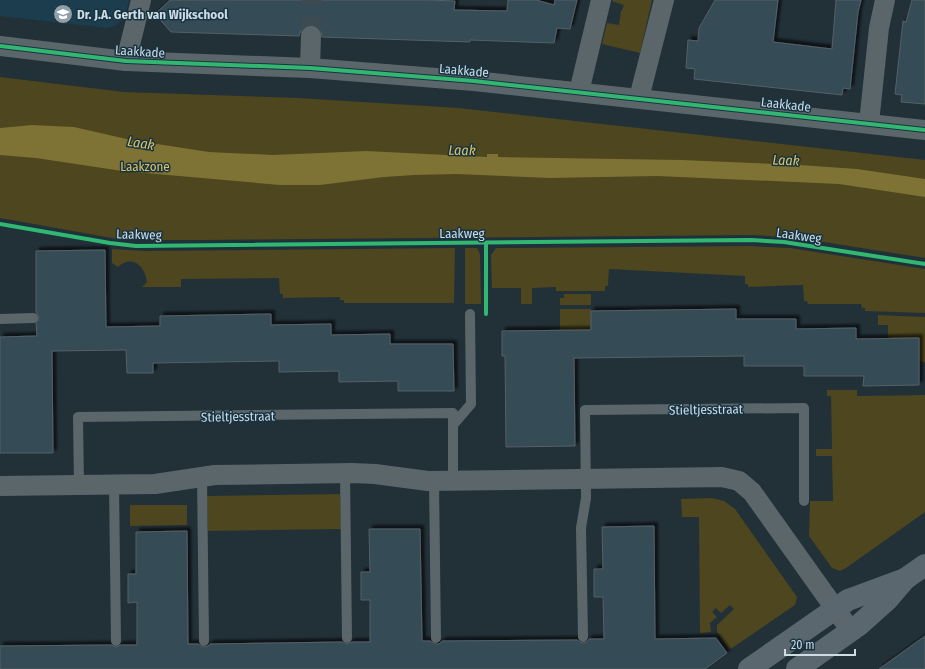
<svg xmlns="http://www.w3.org/2000/svg" width="925" height="669" font-family="'Fira Sans Condensed',sans-serif">
<defs>
<filter id="shadow"><feDropShadow dx="3.5" dy="-3.5" stdDeviation="1" flood-color="#0009"/></filter>
</defs>
<rect width="100%" height="100%" fill="#223038"/>
<polygon fill="#1b3d4d" points="0,0 129,0 126,13 123,19 115,26 107,28 0,16"/>
<g fill="#4d461e">
<polygon points="613,0 652,0 640,53 602,44 607,23 619,25 621,11 622,10 624,5 612,1"/>
<polygon points="0,77 124,92 298,98 459,108 925,160 925,258 798,238 754,235 204,240 123,240 0,218"/>
<polygon points="749,246 790,248 925,269 925,313 865,311 865,308 862,308 861,304 808,304 807,301 804,301 803,285 748,287 748,284 745,284 745,276 609,269 608,286 605,286 605,291 556,291 556,287 532,288 532,304 521,304 521,288 492,288 491,255 496,248"/>
<path d="M455,248L454,303H344V300H340V297L283,298V294H280L279,278L181,279V287H142L147,282C145,266 132,254 118,267L112,263V249L146,251Z"/>
<polygon points="465,248 477,248 480,254 481,304 465,304"/>
<polygon points="564,294 591,294 591,305 560,305 560,298 564,298"/>
<polygon points="560,309 591,309 591,333 560,330"/>
<polygon points="878,315 925,317 925,363 924,362 919,361 888,339 888,325 878,325"/>
<polygon points="827,390 857,390 857,396 925,395 925,512 846,568 840,571 832,568 809,536 810,501 833,501 832,456 816,456 816,449 832,449 831,396 827,396"/>
<polygon points="340,494 341,529 208,531 207,496"/>
<polygon points="712,498 724,501 735,509 797,597 795,605 729,650 717,632 717,625 734,609 730,605 721,613 716,608 712,612 717,617 710,623 711,632 700,633 699,517 682,517 681,499"/>
<polygon points="130,505 187,505 187,525 130,526"/>
</g>
<polygon fill="#7f7235" points="32,125 74,127 131,140 209,152 273,155 366,151 487,157 487,154 498,154 498,157 682,160 776,164 777,161 785,162 785,164 857,169 925,179 925,197 839,184 657,176 550,178 456,174 414,175 384,177 320,185 280,185 122,171 36,158 0,155 0,128"/>
<g fill="#354b55" stroke="#556067" filter="url(#shadow)">
<polygon points="170,0 428,0 455,1 454,10 507,11 508,0 536,0 554,5 555,0 577,0 570,29 557,28 554,43 470,40 470,42 322,37 321,31 317,26 311,25 305,26 301,30 299,36 171,32 155,14"/>
<polygon points="715,0 778,0 773,42 832,49 836,0 861,0 858,12 850,89 843,88 842,95 694,79 695,69 686,68 688,40 698,41 699,28"/>
<polygon points="912,0 925,0 925,104 901,102 902,95 895,94 903,21 906,22"/>
<polygon points="105,250 106,327 160,326 160,316 271,314 271,325 331,324 331,335 390,334 390,344 453,344 454,391 398,391 398,381 339,382 339,371 279,372 279,361 153,363 153,373 127,373 126,350 52,351 53,453 0,453 0,337 37,336 36,323 39,318 36,312 36,251"/>
<polygon points="736,309 736,319 796,319 796,329 856,328 856,339 919,338 919,385 863,386 864,376 804,376 804,366 744,366 744,356 574,358 575,446 506,447 505,356 502,356 502,331 591,330 591,311"/>
<polygon points="654,526 655,639 716,638 727,653 705,669 0,669 0,646 111,645 116,647 121,645 137,645 137,602 128,603 128,574 136,574 136,532 187,531 188,644 198,644 204,647 208,646 210,644 342,642 347,644 352,642 370,642 370,600 361,600 361,572 370,572 369,529 420,529 422,641 430,641 436,644 439,644 442,641 577,640 580,642 583,643 587,642 589,639 604,639 603,597 594,597 594,569 603,569 602,527"/>
<polygon points="925,636 925,669 879,669"/>
</g>
<g fill="none" stroke-linecap="round" stroke-linejoin="round">
<polyline stroke="#3c4a52" stroke-width="20" stroke-dasharray="20 10" stroke-linecap="butt" points="311,36 312,0"/>
<g stroke="#5b666b" stroke-width="10">
<polyline points="0,319 33,318"/>
<polyline points="453,425 471,404 470,314"/>
<polyline points="345,473 347,638"/>
<polyline points="202,476 204,641"/>
<polyline points="434,481 436,638"/>
<polyline points="79,484 78,417 453,413 453,481"/>
<polyline points="114,484 116,641"/>
<polyline points="583,637 581,528 586,498 585,410 804,408 804,501"/>
</g>
<g stroke="#5b666b" stroke-width="20">
<polyline points="0,46 126,61 310,68 474,81 925,130"/>
<polyline points="126,61 141,0"/>
<polyline points="310,68 311,36"/>
<polyline points="579,92 601,0"/>
<polyline points="639,98 664,0"/>
<polyline points="869,123 879,28 885,0"/>
<polyline points="0,486 155,484 215,475 352,473 375,474 428,481 722,477 739,481 752,492 851,631"/>
</g>
<g stroke="#5a676e" stroke-width="22">
<polyline points="749,669 848,600 905,579"/>
<polyline points="797,669 859,625 887,600 905,579 925,565"/>
</g>
<defs>
<g id="cycleway">
<polyline points="0,46 126,61 310,68 474,81 925,130"/>
<polyline points="0,224 110,243 136,246 751,240 784,242 925,264"/>
<polyline points="486,243 486,314"/>
</g>
</defs>
<use href="#cycleway" stroke="#183442" stroke-width="6"/>
<use href="#cycleway" stroke="#33b770" stroke-width="4"/>
</g>
<defs>
<symbol id="school-disc" viewBox="-11 -11 22 22"><circle r="9.5" fill="#909fa8" stroke="#183442"/><path d="M0-5L7-2L0 1L-7-2ZM-4 1L0 2.5L4 1V4Q0 6-4 4Z" fill="#fff"/></symbol>
</defs>
<g fill-rule="evenodd">
<use href="#school-disc" x="52" y="3" width="22" height="22"/>
</g>
<g text-anchor="middle" stroke-width="3" stroke-linejoin="round" paint-order="stroke">
<g font-size="13" font-weight="bold" fill="#ccdbe4" stroke="#183442" text-anchor="start">
<text x="77" y="19">Dr. J.A. Gerth van Wijkschool</text>
</g>
<g font-size="13" fill="#ccdbe4" stroke="#183442">
<text transform="translate(140 51) rotate(4)" y="5">Laakkade</text>
<text transform="translate(464 70) rotate(5)" y="5">Laakkade</text>
<text transform="translate(786 104) rotate(6)" y="5">Laakkade</text>
<text x="462" y="238">Laakweg</text>
<text transform="translate(139 234) rotate(2)" y="5">Laakweg</text>
<text transform="translate(799 235) rotate(8)" y="5">Laakweg</text>
<text transform="translate(706 409) rotate(-1)" y="5">Stieltjesstraat</text>
<text transform="translate(238 416) rotate(-1)" y="5">Stieltjesstraat</text>
</g>
<g font-size="13" fill="#dac363" stroke="#183442">
<text x="145" y="171">Laakzone</text>
</g>
<g font-size="14" font-style="italic" fill="#dac363" stroke="#183442">
<text transform="translate(141 143) rotate(9)" y="5">Laak</text>
<text transform="translate(462 150) rotate(1)" y="5">Laak</text>
<text transform="translate(786 160) rotate(2)" y="5">Laak</text>
</g>
</g>
<path d="M785 649v6h70v-6" fill="none" stroke="#ccdbe4" stroke-width="2"/>
<text x="791" y="649" font-size="12" fill="#ccdbe4" stroke="#183442" stroke-width="3" paint-order="stroke">20 m</text>
</svg>
